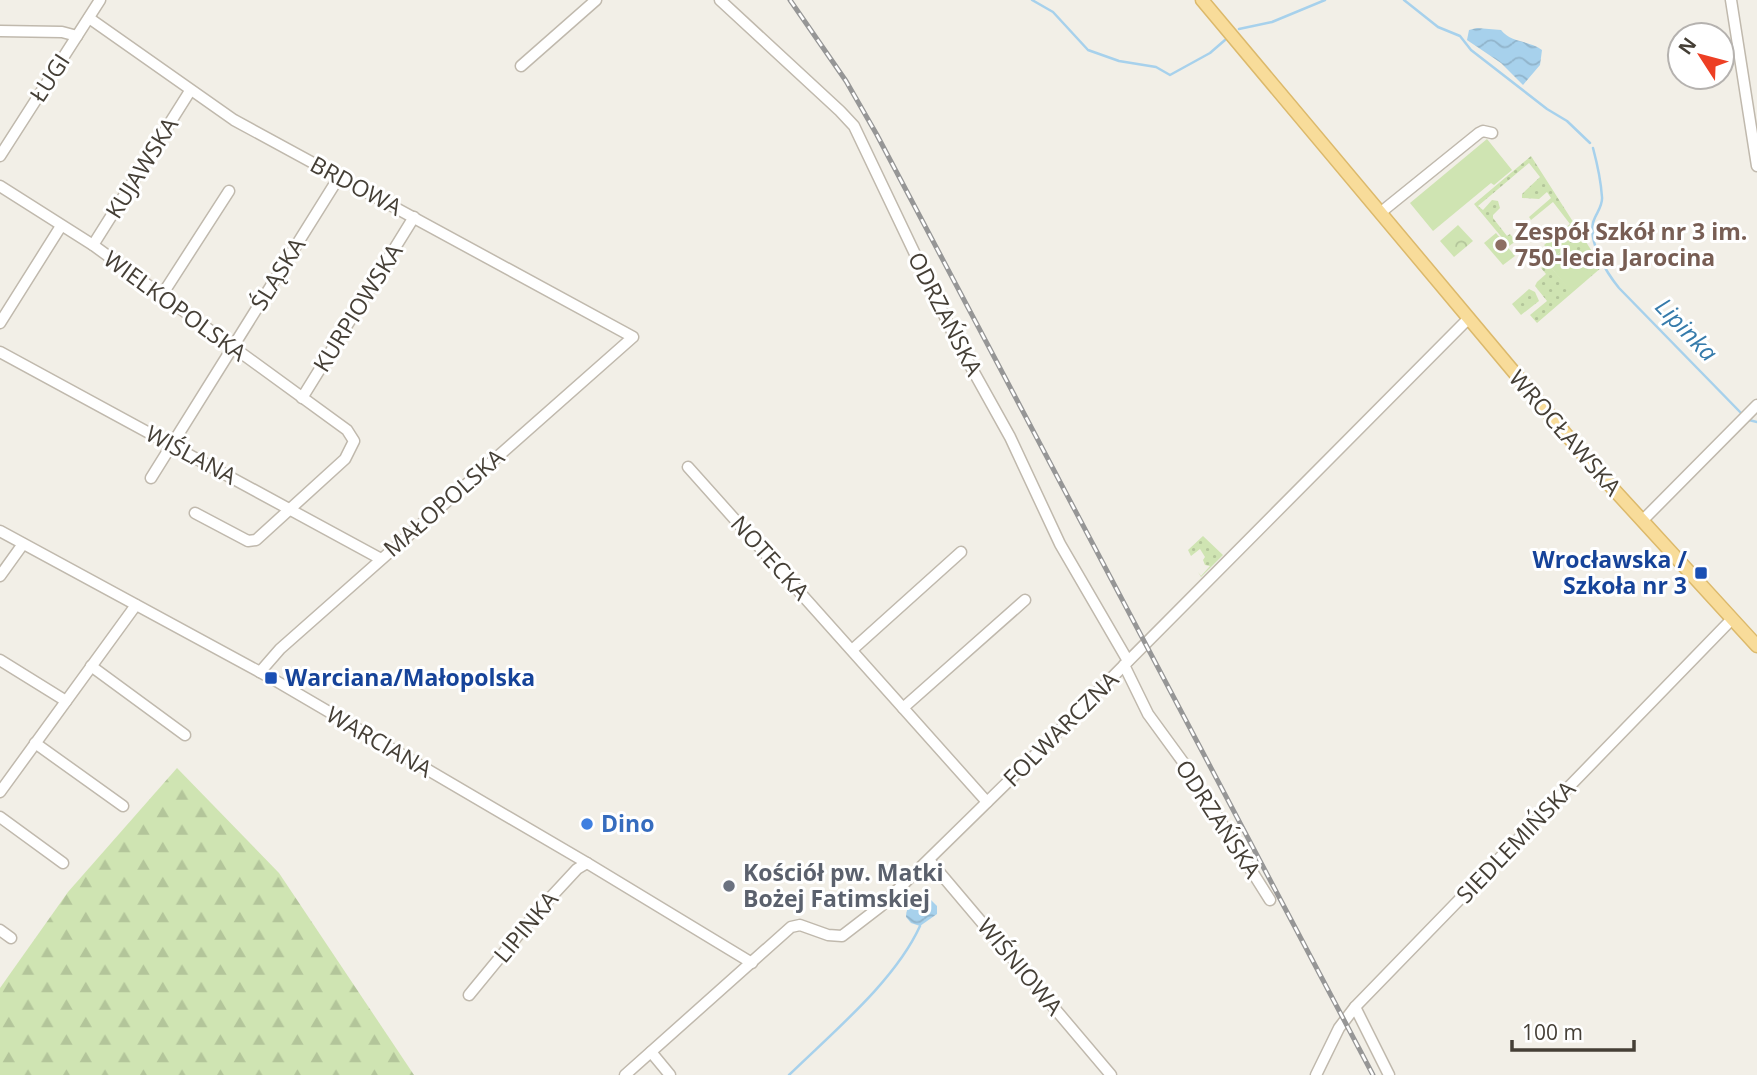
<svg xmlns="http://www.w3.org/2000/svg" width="1757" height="1075" font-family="'Open Sans',sans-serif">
<defs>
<pattern id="grass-dots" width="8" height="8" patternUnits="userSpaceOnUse" patternTransform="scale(1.75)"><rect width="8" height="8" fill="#cfe4b2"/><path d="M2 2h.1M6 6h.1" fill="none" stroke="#b3c59a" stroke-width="1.8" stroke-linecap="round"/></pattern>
<pattern id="forest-firs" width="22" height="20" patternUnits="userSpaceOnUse" patternTransform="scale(1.75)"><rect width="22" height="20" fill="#cfe4b2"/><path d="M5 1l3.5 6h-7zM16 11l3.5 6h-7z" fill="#b3c59a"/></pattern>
<pattern id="park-crowns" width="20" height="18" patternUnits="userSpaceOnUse" patternTransform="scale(1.75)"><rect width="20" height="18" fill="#cfe4b2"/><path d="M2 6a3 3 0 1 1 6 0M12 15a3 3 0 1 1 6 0" fill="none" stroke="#b3c59a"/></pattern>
<pattern id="water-waves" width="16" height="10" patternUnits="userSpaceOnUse" patternTransform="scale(1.75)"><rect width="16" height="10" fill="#a7d1ec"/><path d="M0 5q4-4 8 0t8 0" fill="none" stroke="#91b4cb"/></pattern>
</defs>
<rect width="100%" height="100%" fill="#f2efe7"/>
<g fill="url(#grass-dots)">
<polygon points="1531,156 1602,267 1537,323 1530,315 1547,301 1535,286 1537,282 1546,274 1541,268 1547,263 1569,288 1568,246 1554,257 1544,245 1570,224 1553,202 1531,220 1529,217 1551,198 1547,192 1539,199 1522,198 1522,194 1540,177 1529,163 1478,206 1483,210 1492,200 1498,201 1500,208 1493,215 1493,218 1507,236 1510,234 1516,241 1509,246 1474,204"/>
<polygon points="1529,289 1535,292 1539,301 1521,315 1512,304"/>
<polygon points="1203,536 1223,555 1201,577 1198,572 1201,576 1210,566 1205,565 1203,560 1205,557 1200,549 1191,556 1188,550"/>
</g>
<polygon fill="url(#forest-firs)" points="177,768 279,873 414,1075 0,1075 0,988 68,892"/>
<polygon fill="url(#park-crowns)" points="1458,225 1473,241 1454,257 1440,241"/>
<g fill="#cfe4b2">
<polygon points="1487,139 1512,170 1494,185 1491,183 1433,231 1410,203"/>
<polygon points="1496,233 1515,256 1503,265 1484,243"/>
<polygon points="1568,246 1589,272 1569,289 1547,263"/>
</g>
<g fill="url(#water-waves)">
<path d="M1477,28L1501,30C1511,43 1529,40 1542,50L1540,65L1523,85L1501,63L1467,40L1469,30Z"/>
<path d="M929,898L937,906V914L920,926L911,923L906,917C906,903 916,897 929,898Z"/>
</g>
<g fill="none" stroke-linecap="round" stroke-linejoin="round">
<g stroke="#a7d1ec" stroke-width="2.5">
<polyline points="1032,0 1053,12 1088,50 1119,61 1156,67 1170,75 1210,53 1225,40"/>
<polyline points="1404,0 1438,27 1460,36 1471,50 1547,109 1567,121 1590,143"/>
<polyline points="1239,29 1272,22 1325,0"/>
<path d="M1593,148C1597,163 1601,182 1602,197C1603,207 1595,214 1593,223C1589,244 1606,272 1619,288L1742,414"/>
<polyline points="1749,420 1757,422"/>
<path d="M789,1075C833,1032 895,981 920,926"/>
</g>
<defs>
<g id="minor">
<polyline points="720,0 840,111 854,126 956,340 1010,437 1060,544 1128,661"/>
<polyline points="1731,0 1757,166"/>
<polyline points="89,18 234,120 633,337 280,649 260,672"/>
<polyline points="0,31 62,32 77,36"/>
<polyline points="521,66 596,0"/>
<polyline points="0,156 100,0"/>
<polyline points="0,186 93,245 347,430 354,441 345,459 256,540 248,541 195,513"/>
<polyline points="1380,213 1479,133 1483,131 1492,133"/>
<polyline points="93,245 190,91"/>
<polyline points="162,295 229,191"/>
<polyline points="0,323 61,226"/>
<polyline points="0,352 381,559"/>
<polyline points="302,398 414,217"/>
<polyline points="688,467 987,802"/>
<polyline points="151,478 339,177"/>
<polyline points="1642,521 1757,405"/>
<polyline points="0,531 271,678 587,863 752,963"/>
<polyline points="0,576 23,544"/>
<polyline points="852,650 961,552"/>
<polyline points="0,660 66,701"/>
<polyline points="1124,665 1148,714 1183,762 1270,900"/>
<polyline points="91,666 185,735"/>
<polyline points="903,708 1025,600"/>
<polyline points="35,743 123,806"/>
<polyline points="0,792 136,605"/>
<polyline points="0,817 63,863"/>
<polyline points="929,860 1111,1075"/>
<polyline points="0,930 11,938"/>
<polyline points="469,995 538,911 577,869 587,863"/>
<polyline points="1355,1007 1389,1075"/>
<polyline points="651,1052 670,1075"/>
<polyline points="625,1075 791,927 800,925 828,935 842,936 881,906 1025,765 1468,319"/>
<polyline points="1316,1075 1339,1028 1355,1007 1732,619"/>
</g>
<polyline id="major" points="1202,0 1596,470 1757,646"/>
</defs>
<use href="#minor" stroke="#c0b9ad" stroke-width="13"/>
<use href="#major" stroke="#dcb96b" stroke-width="15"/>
<use href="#minor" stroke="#fff" stroke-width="10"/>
<use href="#major" stroke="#f8dc9a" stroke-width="12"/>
<defs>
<polyline id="rail" points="790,0 846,81 877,135 1373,1075"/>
</defs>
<use href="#rail" stroke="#969696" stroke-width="5"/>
<use href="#rail" stroke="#fff" stroke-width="2.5" stroke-dasharray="8" stroke-linecap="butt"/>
</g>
<circle fill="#8d6e63" stroke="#fff" stroke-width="2.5" cx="1501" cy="245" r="7"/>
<g fill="#1a4fb4" stroke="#fff" stroke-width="2.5">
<rect x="1694" y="566" width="14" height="14" rx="3.5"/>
<rect x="264" y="671" width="14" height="14" rx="3.5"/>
</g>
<circle fill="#3f7fe0" stroke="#fff" stroke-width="2.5" cx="587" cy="824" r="7"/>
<circle fill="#6b7280" stroke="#fff" stroke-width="2.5" cx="729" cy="886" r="7"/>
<g text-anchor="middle" stroke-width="6" stroke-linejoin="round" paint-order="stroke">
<g font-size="23" fill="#453f36" stroke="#fff">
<text transform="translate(50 78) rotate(-57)" y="8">ŁUGI</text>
<text transform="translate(142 168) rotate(-58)" y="8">KUJAWSKA</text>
<text transform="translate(356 186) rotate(28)" y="8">BRDOWA</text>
<text transform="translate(278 274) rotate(-58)" y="8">ŚLĄSKA</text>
<text transform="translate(175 306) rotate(36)" y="8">WIELKOPOLSKA</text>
<text transform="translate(358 308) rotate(-58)" y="8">KURPIOWSKA</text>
<text transform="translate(945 314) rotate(63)" y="8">ODRZAŃSKA</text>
<text transform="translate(1565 433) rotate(49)" y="8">WROCŁAWSKA</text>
<text transform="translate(191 455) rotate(28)" y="8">WIŚLANA</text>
<text transform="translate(444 503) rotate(-41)" y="8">MAŁOPOLSKA</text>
<text transform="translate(770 558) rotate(48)" y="8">NOTECKA</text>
<text transform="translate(1061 729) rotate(-45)" y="8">FOLWARCZNA</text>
<text transform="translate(379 742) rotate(30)" y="8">WARCIANA</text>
<text transform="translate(1218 819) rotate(57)" y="8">ODRZAŃSKA</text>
<text transform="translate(1516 842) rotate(-46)" y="8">SIEDLEMIŃSKA</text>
<text transform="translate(526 927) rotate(-50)" y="8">LIPINKA</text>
<text transform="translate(1020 967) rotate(50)" y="8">WIŚNIOWA</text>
</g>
<g font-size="23" font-weight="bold" fill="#785e54" stroke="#fff" text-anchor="start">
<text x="1515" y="240">Zespół Szkół nr 3 im.<tspan x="1515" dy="26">750-lecia Jarocina</tspan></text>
</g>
<g font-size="23" font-weight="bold" fill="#164399" stroke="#fff" text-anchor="end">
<text x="1687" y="568">Wrocławska /<tspan x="1687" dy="26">Szkoła nr 3</tspan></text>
<text x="285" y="686" text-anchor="start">Warciana/Małopolska</text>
</g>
<g font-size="23" font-weight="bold" fill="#366cbe" stroke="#fff" text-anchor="start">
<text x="601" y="832">Dino</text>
</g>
<g font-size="23" font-weight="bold" fill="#5b616d" stroke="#fff" text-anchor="start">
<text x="743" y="881">Kościół pw. Matki<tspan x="743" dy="26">Bożej Fatimskiej</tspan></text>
</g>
<g font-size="24" font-style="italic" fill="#367bab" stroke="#fff">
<text transform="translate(1686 330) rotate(46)" y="8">Lipinka</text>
</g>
</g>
<g transform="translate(1701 56) rotate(306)"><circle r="33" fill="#ffffff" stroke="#b5b2af" stroke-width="2"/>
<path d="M0-5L12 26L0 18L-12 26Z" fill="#ed3f24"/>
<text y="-10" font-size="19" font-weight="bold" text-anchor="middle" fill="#453f36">N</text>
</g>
<path d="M1512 1040v10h122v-10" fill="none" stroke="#453f36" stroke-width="3.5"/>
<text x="1522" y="1040" font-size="21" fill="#453f36" stroke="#ffffff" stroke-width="5" paint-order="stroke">100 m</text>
</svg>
